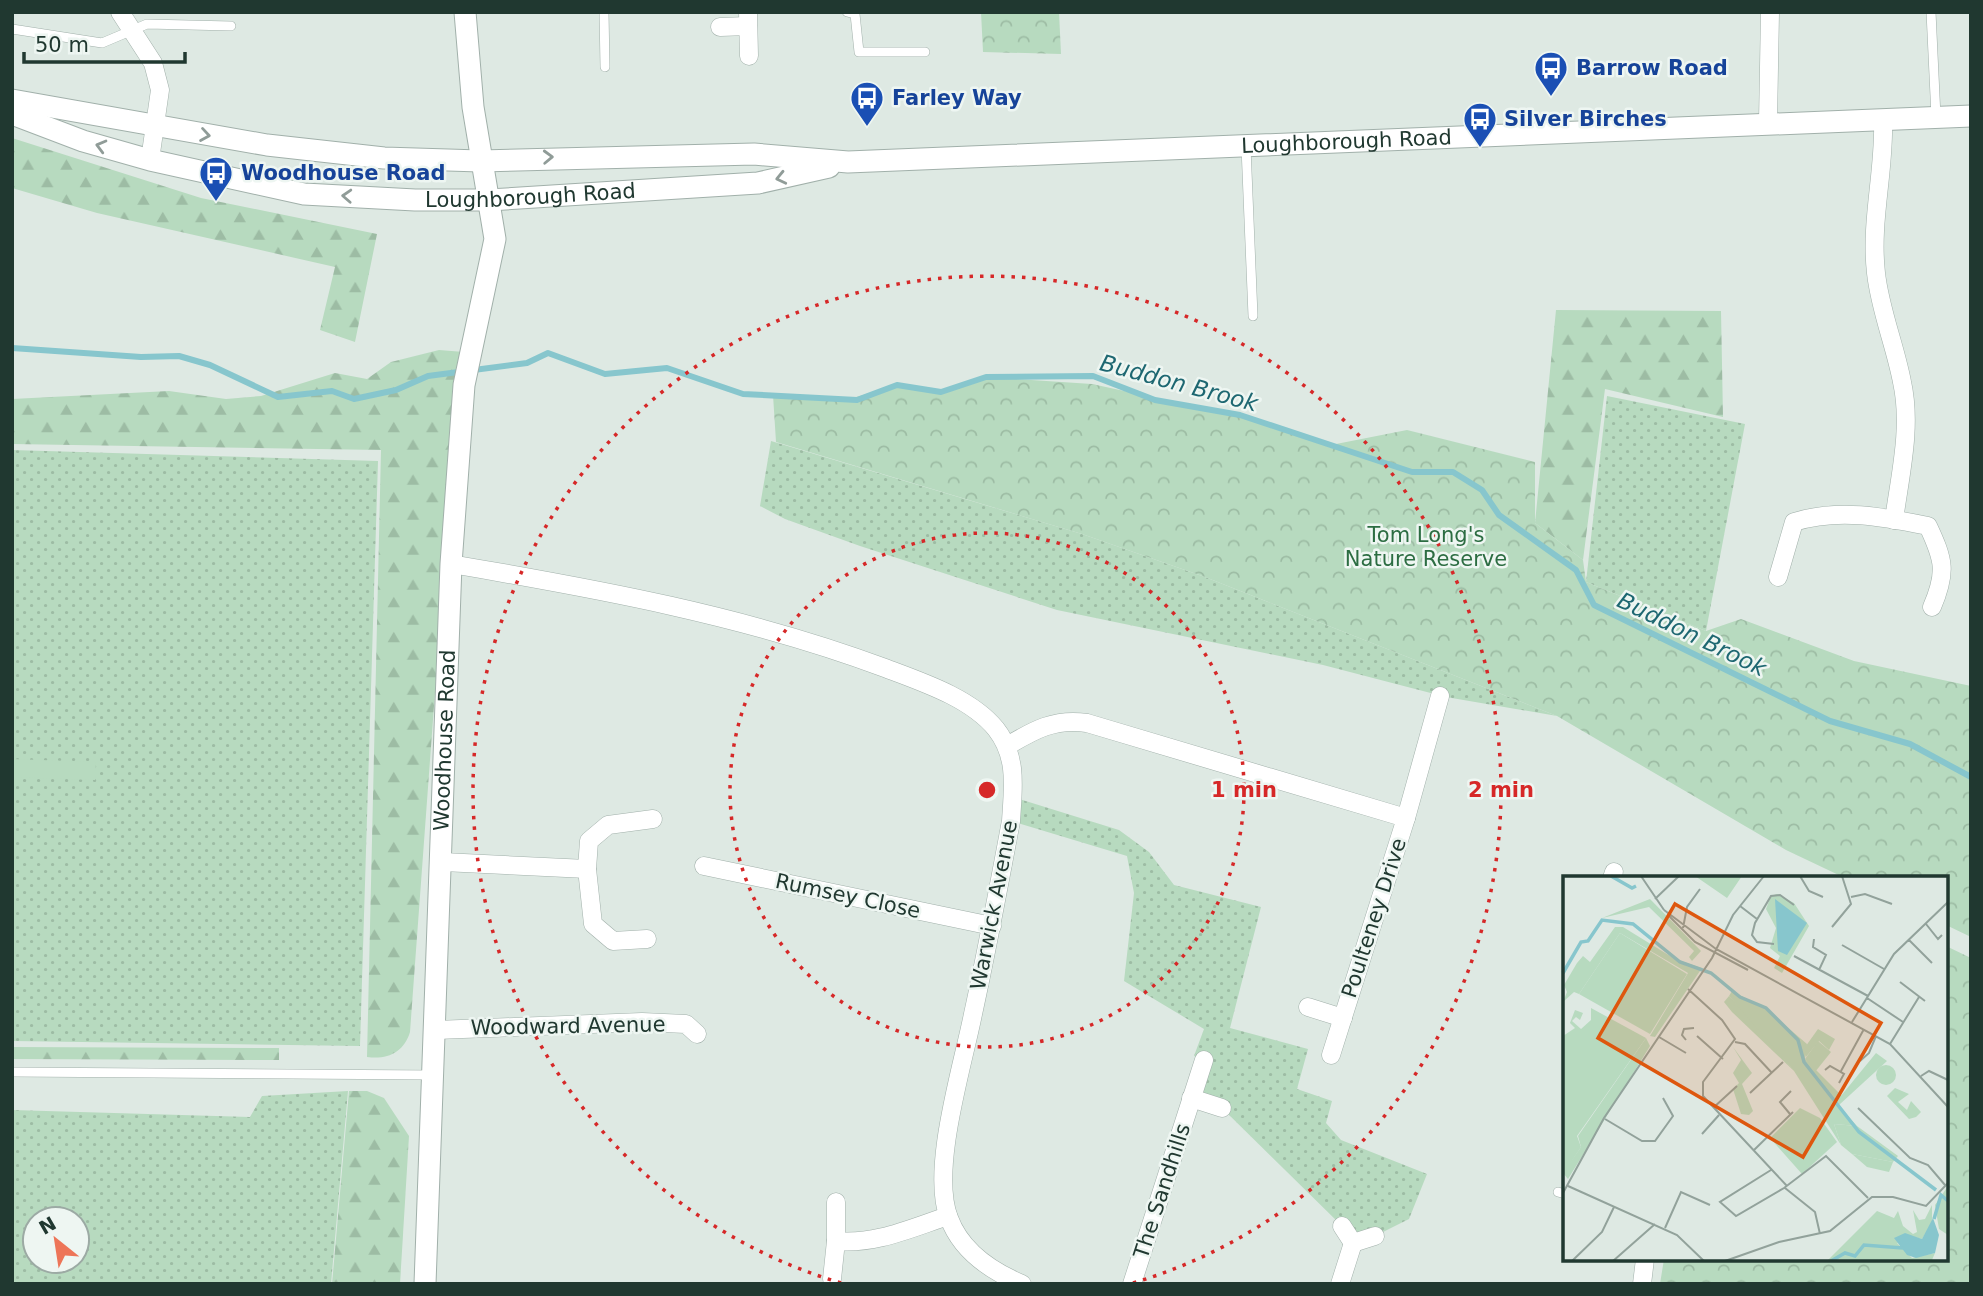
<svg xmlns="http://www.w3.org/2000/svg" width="1983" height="1296" font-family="'DejaVu Sans',sans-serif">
<defs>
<pattern id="grass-dots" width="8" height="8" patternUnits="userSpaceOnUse" patternTransform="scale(1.75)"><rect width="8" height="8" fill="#b7dabf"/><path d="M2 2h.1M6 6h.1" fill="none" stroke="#9dbca4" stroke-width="1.8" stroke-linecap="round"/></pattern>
<pattern id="forest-firs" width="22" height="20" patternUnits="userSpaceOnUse" patternTransform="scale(1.75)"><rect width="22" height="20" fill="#b7dabf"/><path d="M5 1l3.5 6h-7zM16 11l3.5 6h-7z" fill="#9dbca4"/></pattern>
<pattern id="park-crowns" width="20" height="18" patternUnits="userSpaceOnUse" patternTransform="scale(1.75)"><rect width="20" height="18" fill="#b7dabf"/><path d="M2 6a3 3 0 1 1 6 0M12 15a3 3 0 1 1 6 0" fill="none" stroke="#9dbca4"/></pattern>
</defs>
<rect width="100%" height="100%" fill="#dee9e3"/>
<g fill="url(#grass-dots)" fill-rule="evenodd">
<polygon points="1607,396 1745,424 1706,631 1586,582"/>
<polygon points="771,441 1082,534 1205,577 1557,716 1446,697 1323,665 1057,610 860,546 785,519 760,506"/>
<polygon points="12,450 378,461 360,1046 12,1041"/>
<polygon points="1013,797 1119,830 1149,852 1174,885 1261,907 1230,1028 1308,1049 1297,1089 1332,1101 1326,1123 1341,1140 1427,1174 1409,1219 1375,1236 1353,1243 1342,1226 1222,1108 1191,1098 1204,1059 1194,1056 1204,1029 1124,981 1134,893 1127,856 1011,821"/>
<path d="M348,1091L331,1284H12V1110L250,1117L262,1096ZM77,1219V1261H35V1219Z"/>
</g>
<g fill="url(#forest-firs)">
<polygon points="12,138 201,198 377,234 355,342 320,330 335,267 97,213 12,188"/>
<polygon points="1556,310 1721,311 1723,417 1605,389 1583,560 1535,523"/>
<path d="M439,350L464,352L458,380L410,1032C404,1052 388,1060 367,1057L381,450L12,444V399L169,391L226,399L261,396L335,373L367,379L391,362Z"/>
<polygon points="12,1047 279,1048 279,1060 12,1059"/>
<polygon points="349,1091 367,1091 384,1098 409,1136 400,1284 332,1284"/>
</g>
<g fill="url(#park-crowns)">
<polygon points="981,12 1059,12 1061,54 983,52"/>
<polygon points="986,377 1092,384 1249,418 1331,445 1407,430 1535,462 1535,523 1583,560 1586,582 1706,631 1741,619 1854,661 1971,686 1971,937 1946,925 1946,878 1845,878 1786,850 1557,716 1205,577 1082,534 776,442 773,395 846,400 897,385 941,392"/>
<polygon points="1946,946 1971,958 1971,1284 1660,1284 1664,1259 1946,1259"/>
</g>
<polygon fill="#b7dabf" points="12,759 96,762 95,780 12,777"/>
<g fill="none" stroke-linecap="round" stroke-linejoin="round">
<polyline stroke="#87c6cd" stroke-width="6" points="12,348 141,357 179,356 210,365 278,397 332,391 354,399 396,390 428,376 527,363 548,353 605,374 667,368 743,394 857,400 897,385 941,392 986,377 1093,376 1155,400 1240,415 1412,472 1453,472 1482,490 1499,515 1576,570 1594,605 1830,721 1910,744 1971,777"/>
<defs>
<g id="service">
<polyline points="604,12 605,67"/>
<polyline points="847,12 855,14 859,52 925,52"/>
<polyline points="1931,12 1936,117"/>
<polyline points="12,29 102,43 147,24 231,26"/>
<polyline points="1246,147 1253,316"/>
<polyline points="12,1072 433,1075"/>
<polyline points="1558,1192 1565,1194"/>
</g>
<g id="minor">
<polyline points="120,12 153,63 160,90 150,160"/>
<polyline points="748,12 749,56"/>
<polyline points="720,27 748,26"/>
<path d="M1883,119C1885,170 1870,221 1876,273C1880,310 1895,345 1902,382C1912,427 1900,475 1894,520"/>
<polyline points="1768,122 1770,12"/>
<path d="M451,564C598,589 746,616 885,668C922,682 971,698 996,729C1018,757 1013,788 1011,821C999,885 987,950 973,1014C963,1065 930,1170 949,1218C961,1251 991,1271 1022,1284"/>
<path d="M1778,577L1794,522C1839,508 1883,517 1928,526C1944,560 1947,572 1932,607"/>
<path d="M1007,746C1034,730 1055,718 1087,723L1406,818"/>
<polyline points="443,862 587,869"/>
<polyline points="704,866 992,926"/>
<polyline points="1612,878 1614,872"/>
<polyline points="647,939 613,941 593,924 587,869 589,841 608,825 653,819"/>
<polyline points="1308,1007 1343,1018"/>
<polyline points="436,1030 642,1022 686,1024 697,1034"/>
<polyline points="1331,1055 1406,818 1440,696"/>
<polyline points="1191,1098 1222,1108"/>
<polyline points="1342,1226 1353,1243 1375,1236"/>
<path d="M836,1241C875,1245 911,1228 948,1216"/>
<polyline points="832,1279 836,1241 836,1202"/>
<polyline points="1132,1284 1204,1060"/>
<polyline points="1340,1284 1353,1243"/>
<polyline points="1642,1284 1645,1259"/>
</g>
<g id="tertiary">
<path id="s1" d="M12,100L267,145L384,158L480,161L754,154L848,162L1971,116"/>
<path id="s2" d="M12,114L83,141L150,160L304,194L415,200H489L758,183L829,167"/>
<path id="s3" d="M425,1284L451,564L464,385L495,239L473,107L465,12"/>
</g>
</defs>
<use href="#service" stroke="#a1b0aa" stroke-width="10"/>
<use href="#minor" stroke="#a1b0aa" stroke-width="19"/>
<use href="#tertiary" stroke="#a1b0aa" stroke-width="23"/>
<use href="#service" stroke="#fff" stroke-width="9"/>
<use href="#minor" stroke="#fff" stroke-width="18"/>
<use href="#tertiary" stroke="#fff" stroke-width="21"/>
</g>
<defs><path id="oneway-chevron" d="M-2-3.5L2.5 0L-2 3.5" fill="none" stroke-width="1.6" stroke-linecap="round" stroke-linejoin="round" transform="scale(1.75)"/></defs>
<g stroke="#909c98">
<use href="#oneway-chevron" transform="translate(205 135) rotate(9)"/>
<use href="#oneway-chevron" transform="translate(101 146) rotate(-165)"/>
<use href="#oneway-chevron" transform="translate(548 157) rotate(-2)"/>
<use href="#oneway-chevron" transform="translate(781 178) rotate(167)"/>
<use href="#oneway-chevron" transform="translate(347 196) rotate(-177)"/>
</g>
<g fill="none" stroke="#d62828" stroke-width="3.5" stroke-dasharray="3.5 7">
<circle cx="987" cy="790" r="257"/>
<path d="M841 1283A514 514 0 1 1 1133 1283"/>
</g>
<defs>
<symbol id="bus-pin" viewBox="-11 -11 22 30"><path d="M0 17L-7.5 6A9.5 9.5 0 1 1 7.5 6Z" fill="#1a4fb4" stroke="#eef6f2"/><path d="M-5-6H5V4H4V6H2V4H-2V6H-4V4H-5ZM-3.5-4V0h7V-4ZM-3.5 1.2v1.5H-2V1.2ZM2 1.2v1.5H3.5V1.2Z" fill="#fff"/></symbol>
</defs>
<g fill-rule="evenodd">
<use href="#bus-pin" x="1532" y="49" width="38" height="52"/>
<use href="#bus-pin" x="848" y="79" width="38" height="52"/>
<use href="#bus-pin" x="1461" y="100" width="38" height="52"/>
<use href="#bus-pin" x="197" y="154" width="38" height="52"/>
</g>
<g text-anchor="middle" stroke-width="5" stroke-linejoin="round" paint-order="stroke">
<g font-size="21" font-weight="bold" fill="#164399" stroke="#eef6f2" text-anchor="start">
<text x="1576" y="75">Barrow Road</text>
<text x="892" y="105">Farley Way</text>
<text x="1504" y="126">Silver Birches</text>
<text x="241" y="180">Woodhouse Road</text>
</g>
<g font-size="21" fill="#203830" stroke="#eef6f2">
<text dy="7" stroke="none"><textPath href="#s1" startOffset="1340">Loughborough Road</textPath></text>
<text dy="7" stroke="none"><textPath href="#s2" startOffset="530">Loughborough Road</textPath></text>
<text dy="7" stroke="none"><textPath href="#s3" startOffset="544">Woodhouse Road</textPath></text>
<text transform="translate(848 896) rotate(12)" y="7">Rumsey Close</text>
<text transform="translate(994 905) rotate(-79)" y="7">Warwick Avenue</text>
<text transform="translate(1374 918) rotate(-72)" y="7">Poulteney Drive</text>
<text transform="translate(568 1026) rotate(-1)" y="7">Woodward Avenue</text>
<text transform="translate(1162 1191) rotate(-72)" y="7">The Sandhills</text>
</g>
<g font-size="21" fill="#2c6d42" stroke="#eef6f2">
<text x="1426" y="542">Tom Long's<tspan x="1426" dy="24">Nature Reserve</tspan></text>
</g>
<g font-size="23" font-style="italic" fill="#1d6771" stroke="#eef6f2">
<text transform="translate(1179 383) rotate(15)" y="8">Buddon Brook</text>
<text transform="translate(1692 634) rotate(26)" y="8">Buddon Brook</text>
</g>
</g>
<g transform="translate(1563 876)">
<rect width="385" height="385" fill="#dee9e3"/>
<path d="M57,57L124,98L87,158L16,118ZM166,120L193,148L231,195L169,136L161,126ZM28,132L83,162L14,260L18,271L1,297L0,160L12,152L7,147L12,134L20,137L17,144L13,141L9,145L18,153L28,144ZM255,165L268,176L252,196L242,183ZM170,171L189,197L179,208L190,235L186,239L178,238L170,213L176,207L170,197L178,184Z" fill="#b7dabf"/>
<path d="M87,23L138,75L129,85L126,81L131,75L86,31L39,42ZM52,51H60L112,83L139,92L92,161L87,160L125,97L57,57L16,118L11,116L0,126L4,116L1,109L14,87L20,80L27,86ZM255,153L272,163L266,174L256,165L243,181L240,174ZM83,162L87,170L5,303L0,297L18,271L15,260ZM313,177L324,185L276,229L273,226ZM332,212L346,218L335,226L344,234L348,225L358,236L353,241L346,243L324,220ZM289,278L330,286L326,296L304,291ZM385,310V359L376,353L372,329ZM369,329V347L359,363L348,360L334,367L349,382L372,377L369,384L264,385L314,335L331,342L335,335L340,350L350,358L354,356L350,334L356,344L362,343Z" fill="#b7dabf"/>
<path d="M271,248L294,250L335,280L330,286L289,278L278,269Z" fill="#b7dabf"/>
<path d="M214,18L231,27L246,50L219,97L211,92L217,80L207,72L213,52L203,33L208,20ZM169,115L203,133L244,168L242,183L279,220L273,227L294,250L271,248L278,269L231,195L166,120ZM237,232L257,242L274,266L239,298L207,262Z" fill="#b7dabf"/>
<path d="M132,0H179L164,22ZM313 199a10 10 0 1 1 20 0a10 10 0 1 1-20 0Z" fill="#b7dabf"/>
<path d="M212,23L244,47L224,79L215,75ZM370,342L376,359L372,377L353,382L344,379L331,362L342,357L359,363Z" fill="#87c6cd"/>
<path fill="none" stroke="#87c6cd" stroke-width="3.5" d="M48,0L69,12L73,10M0,97L18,66L25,65L39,44L70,48L117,86L148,97L177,121L203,132L235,164L241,186L296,256L373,314M371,343L378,319L385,325M268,385L282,377L292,380L301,369L340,372"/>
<path fill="none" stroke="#92a29b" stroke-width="2" d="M78,0L101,34M237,0L246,15L260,21M288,21L302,18L329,28M92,23L116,0M177,30L194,43M101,34L153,73L327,168L385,231M106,40L132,66L185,94M363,48L375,63L379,59M269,51L288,28L279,0M120,52L124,31L137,13M251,63L250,71L263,79L256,94M346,64L369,87M211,68L194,66L189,59L192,47L208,20L217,19L231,29M279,69L321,93M231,80L305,120M337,106L362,125M125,113L159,144L172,163L140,206V220L224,310M304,122L340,146M289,146L331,78L385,26M134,160L160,183M96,161L123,177M123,164L119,159L121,153L131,152M172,166L182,168L209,197M327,168L356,121M297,185L306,177L313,160M262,194L267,190L281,198L276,207M278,195L301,153M358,200L366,195L385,204M187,217L220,186M150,232L174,210M295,232L347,282L365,289L382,309M227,238L217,226L228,215M42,243L79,265H92L110,240L100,222M139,258L156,239M190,275L230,236M208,294L157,326L173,340L221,312L263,280L305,322M5,310L114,359L141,385M222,312L252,336L257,358M0,317L41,242L149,82L170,39L201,0M102,352L118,316L147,329M9,385L39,356L51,331M50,385L92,348M162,385L216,366L267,355L309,321H330L363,330L385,307"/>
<path fill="#de570e" fill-opacity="0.15" stroke="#de570e" stroke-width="3.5" d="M112,28L318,147L240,281L35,162Z"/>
<rect width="385" height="385" fill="none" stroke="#203830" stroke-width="3.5"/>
</g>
<circle cx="987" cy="790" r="10" fill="#d62828" stroke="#eef6f2" stroke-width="3.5"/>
<g font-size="21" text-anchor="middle" font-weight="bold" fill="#d62828" stroke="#eef6f2" stroke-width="5" stroke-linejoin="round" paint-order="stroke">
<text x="1244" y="797">1 min</text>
<text x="1501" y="797">2 min</text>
</g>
<rect width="1983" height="1296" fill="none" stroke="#203830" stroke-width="28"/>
<g transform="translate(56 1240) rotate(330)"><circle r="33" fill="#eef6f2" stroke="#9caaa4" stroke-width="2"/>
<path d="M0-5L12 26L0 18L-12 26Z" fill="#ed7558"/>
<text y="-10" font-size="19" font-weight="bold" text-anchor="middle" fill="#203830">N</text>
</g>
<path d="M24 52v10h161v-10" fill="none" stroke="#203830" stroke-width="3.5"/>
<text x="35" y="52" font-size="21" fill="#203830" stroke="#eef6f2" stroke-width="5" paint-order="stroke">50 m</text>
</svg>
